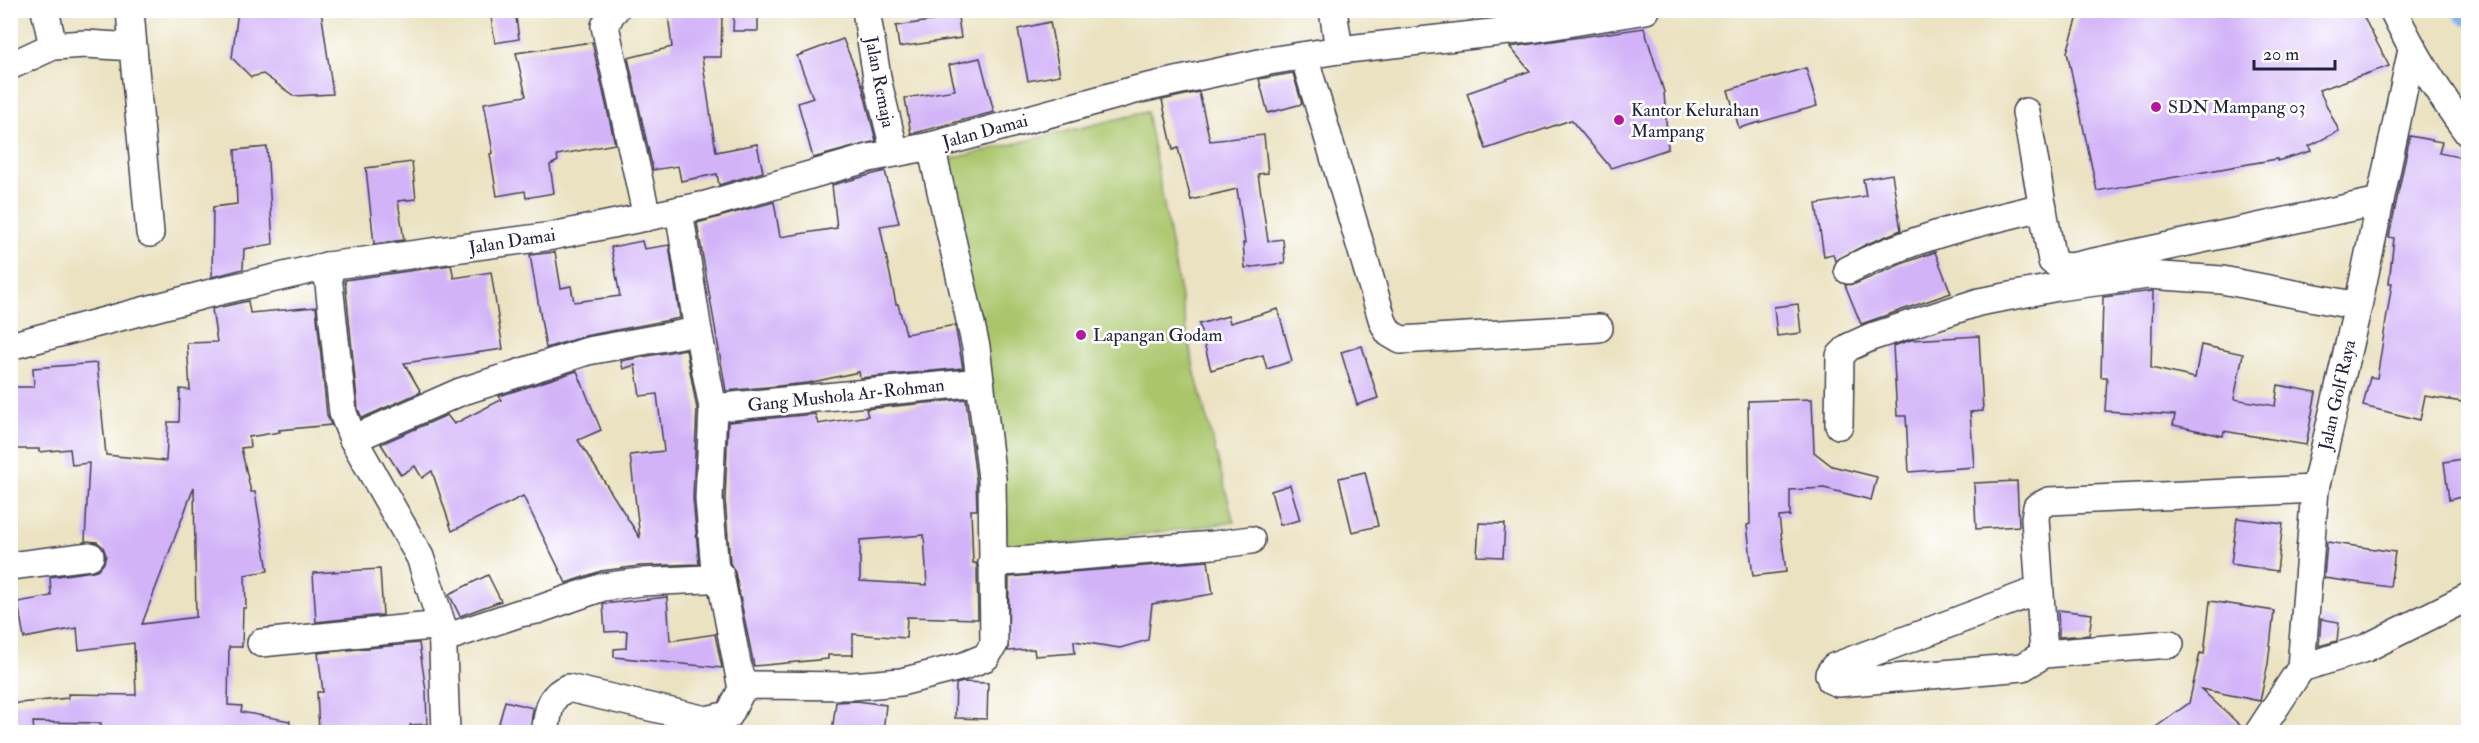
<svg xmlns="http://www.w3.org/2000/svg" width="2479" height="743" font-family="'IM FELL Double Pica',serif">
<rect width="100%" height="100%" fill="#fff"/>
<filter id="ink" filterUnits="userSpaceOnUse"><feTurbulence type="fractalNoise" baseFrequency=".0167" numOctaves="2"/><feDisplacementMap in="SourceGraphic" scale="12" xChannelSelector="R" yChannelSelector="G"/><feConvolveMatrix kernelMatrix="1 2 1 2 8 2 1 2 1" color-interpolation-filters="sRGB"/></filter>
<filter id="wash" filterUnits="userSpaceOnUse"><feTurbulence type="fractalNoise" baseFrequency=".008" numOctaves="4" result="noise"/><feDisplacementMap in="SourceGraphic" scale="24" xChannelSelector="R" yChannelSelector="G"/><feGaussianBlur stdDeviation="1.35" result="paint"/><feColorMatrix in="noise" values="0 0 0 0 0 0 0 0 0 0 0 0 0 0 0 0 0 1.4 0 .05"/><feComposite in="paint" operator="in"/></filter>
<g filter="url(#wash)">
<rect width="100%" height="100%" fill="#ebe2c1"/>
<polygon fill="#aac66c" stroke="#667454" stroke-width="1.5" points="1147,112 1194,369 1234,522 1001,553 942,161"/>
<g fill="none" stroke-linecap="round" stroke-linejoin="round">
<polyline stroke="#85b5f0" stroke-width="28" points="2467,10 2468,12"/>
</g>
<g id="blocks">
<g fill="#d2b3f8" fill-rule="evenodd">
<polygon points="238,10 321,10 333,94 294,96 263,74 251,77 232,58"/>
<polygon points="490,10 515,10 519,39 495,43"/>
<polygon points="734,10 758,10 758,31 733,31"/>
<polygon points="2080,10 2360,10 2389,66 2319,90 2339,131 2309,146 2311,151 2277,161 2277,159 2097,191 2067,52"/>
<polygon points="668,14 722,15 721,57 702,57 716,152 757,144 763,172 719,185 717,174 681,181 678,166 653,170 628,58 672,47"/>
<polygon points="958,17 961,38 899,47 896,26"/>
<polygon points="1050,22 1060,75 1028,81 1018,29"/>
<polygon points="1644,28 1664,92 1668,149 1611,168 1571,120 1486,149 1467,93 1530,71 1510,47"/>
<polygon points="843,39 862,85 876,141 813,158 798,103 813,98 797,56"/>
<polygon points="592,42 615,144 557,155 558,161 550,165 554,193 526,198 525,191 497,196 490,154 493,153 484,103 526,96 516,53"/>
<polygon points="980,58 994,112 911,134 905,98 955,90 949,65"/>
<polygon points="1806,68 1817,106 1739,128 1728,90"/>
<polygon points="1293,73 1302,104 1268,113 1259,79"/>
<polygon points="1199,92 1210,141 1264,135 1268,173 1258,174 1268,241 1283,239 1285,263 1245,268 1243,243 1245,243 1237,189 1191,200 1178,148 1173,150 1162,100"/>
<polygon points="2410,136 2442,142 2439,153 2469,159 2469,403 2425,396 2420,420 2363,406 2370,377 2377,378 2392,283 2389,283 2394,238 2389,237"/>
<polygon points="267,147 273,244 244,249 243,269 212,277 213,207 237,204 235,150"/>
<polygon points="412,162 416,199 398,201 404,240 374,244 366,168"/>
<polygon points="885,171 899,223 880,226 896,304 898,304 906,334 955,325 963,368 860,378 859,372 808,383 726,391 697,223 774,202 780,237 837,228 832,185"/>
<polygon points="1892,174 1901,230 1865,245 1835,261 1833,254 1824,256 1816,204 1866,196 1863,179"/>
<polygon points="642,241 644,249 669,245 680,318 585,336 546,348 530,255 555,252 561,288 571,286 574,302 620,296 611,247"/>
<polygon points="1935,252 1951,293 1861,324 1845,285 1855,284 1901,264"/>
<polygon points="451,265 454,278 491,272 503,349 404,363 421,392 362,418 358,409 345,280"/>
<polygon points="2153,291 2151,368 2195,378 2201,345 2243,354 2234,399 2275,406 2278,385 2316,392 2306,445 2224,431 2223,436 2173,425 2175,415 2105,411 2107,377 2101,377 2103,297"/>
<path d="M248,301L250,313L316,307L327,415L331,425L279,430L280,432L249,437L250,447L241,448L251,492H255L268,571L245,575L246,608H243L242,647H229L228,705L242,706L241,712L290,721L289,732H101V723L33,722L34,732H10V704L68,698V694L136,695L134,643L79,650L77,628L24,638L18,602L51,596L50,577L93,571L99,569L104,563L106,555L103,547L97,542L85,541L89,463L72,465L70,449L39,452V449H10V387H34L33,368L97,363L106,455L166,461L168,422H179L180,389L190,390L187,343L217,342L212,309ZM194,487L196,617L142,624Z"/>
<polygon points="1798,304 1801,333 1777,336 1774,307"/>
<polygon points="1278,309 1292,361 1267,369 1263,355 1211,370 1199,324 1228,316 1230,323"/>
<polygon points="1979,336 1983,411 1970,412 1974,467 1909,472 1906,416 1897,416 1893,346 1911,340"/>
<polygon points="1362,346 1378,398 1357,405 1341,352"/>
<polygon points="686,349 697,409 693,498 699,564 640,566 601,571 566,583 523,496 452,531 432,471 422,478 415,466 401,475 381,444 447,415 454,424 501,400 499,396 577,371 601,430 578,440 640,538 630,455 664,451 657,394 640,396 635,365 623,369 621,361"/>
<path d="M966,399L976,480L977,510H971L973,563H976L977,567L978,619L907,617L906,638L853,634V655H828V659L754,666L735,572L730,563L725,499L728,422L815,414L818,424L868,416L866,409ZM924,535L927,585L860,581V540Z"/>
<polygon points="1812,399 1814,452 1832,466 1877,477 1871,500 1824,488 1790,490 1790,516 1779,517 1786,572 1753,576 1747,525 1750,524 1748,401"/>
<polygon points="2469,458 2469,495 2449,500 2444,462"/>
<polygon points="1365,472 1378,526 1352,532 1339,478"/>
<polygon points="2017,481 2019,526 1976,529 1974,483"/>
<polygon points="1290,485 1300,520 1280,525 1271,491"/>
<polygon points="2237,518 2283,524 2277,571 2231,564"/>
<polygon points="1479,523 1505,524 1503,557 1477,556"/>
<polygon points="2327,542 2395,552 2390,587 2324,578"/>
<polygon points="1208,561 1213,594 1152,604 1148,640 1120,648 1074,641 1075,653 1035,656 1034,649 1008,651 1009,577"/>
<polygon points="380,569 383,615 316,622 313,573"/>
<polygon points="488,575 501,601 460,616 449,594"/>
<polygon points="667,597 670,641 715,634 722,668 614,657 614,649 626,648 627,631 605,632 603,604"/>
<polygon points="2210,601 2274,611 2268,664 2260,701 2201,689 2244,729 2243,732 2149,732 2189,703 2200,653 2204,654"/>
<polygon points="2058,610 2092,614 2089,635 2059,637"/>
<polygon points="2321,619 2339,622 2337,641 2319,646"/>
<polygon points="419,643 426,691 427,724 410,725 410,732 319,732 317,692 323,692 318,653"/>
<polygon points="963,682 988,683 987,719 955,718 956,684"/>
<polygon points="505,701 533,708 530,732 498,727"/>
<polygon points="857,701 886,705 883,732 832,732 836,702"/>
</g>
</g>
</g>
<g filter="url(#ink)">
<use href="#blocks" fill-opacity="0" stroke="#403f4f" stroke-width="1.5"/>
<g fill="none" stroke-linecap="round" stroke-linejoin="round">
<defs>
<g id="minor">
<polyline points="45,10 53,46"/>
<polyline points="130,10 133,47"/>
<polyline points="615,10 611,14 605,26 647,217"/>
<polyline points="866,10 878,83 895,153"/>
<polyline points="1333,10 1339,50"/>
<path d="M2393,10C2414,54 2439,94 2468,133"/>
<polyline points="1304,56 1383,322 1389,333 1401,340 1599,328"/>
<polyline points="10,66 53,46 86,44 133,47 150,233"/>
<polyline points="2026,112 2052,261 2061,266 2071,267 2380,201"/>
<polyline points="327,266 343,413 353,439 420,557 442,625 446,732"/>
<path d="M1848,270C1910,238 1976,223 2043,207"/>
<polyline points="10,346 211,293 327,266 552,236 706,205 869,158 931,146 1135,90 1269,61 1339,50 1537,28 1646,10"/>
<polyline points="713,408 980,382"/>
<polyline points="1839,425 1840,356 1849,347 1871,337 1979,302 2058,287 2148,275 2222,280 2358,306"/>
<polyline points="353,439 460,392 588,351 698,331"/>
<polyline points="992,563 1213,545 1251,540"/>
<polyline points="10,566 90,556"/>
<polyline points="715,570 720,575 742,689"/>
<polyline points="2039,590 1834,667 1829,674 1831,680 1838,683 2023,667 2044,654 2035,518 2037,507 2049,501 2315,489"/>
<polyline points="442,639 520,613 537,610 603,587 641,582 707,579 713,576 715,570 709,499 713,408 698,331 679,210"/>
<polyline points="261,643 442,625"/>
<polyline points="2044,654 2170,644"/>
<polyline points="2301,668 2366,648 2468,597"/>
<path d="M545,732C549,713 547,696 568,688L706,720L729,715L742,689L753,685L852,686L901,682L964,666L986,657L994,644L992,479L976,347L931,146"/>
<polyline points="2259,732 2301,668 2315,489 2358,306 2412,49"/>
</g>
</defs>
<use href="#minor" stroke="#403f4f" stroke-width="30"/>
<use href="#minor" stroke="#fff" stroke-width="27"/>
</g>
</g>
<g fill="#b5179e" stroke="#fff" stroke-width="2">
<circle cx="2156" cy="107" r="6"/>
<circle cx="1619" cy="120" r="6"/>
<circle cx="1081" cy="335" r="6"/>
</g>
<g text-anchor="middle" stroke-width="5" stroke-linejoin="round" paint-order="stroke">
<g font-size="18" fill="#22223b" stroke="#fff">
<text transform="translate(880 82) rotate(79)" y="6">Jalan Remaja</text>
<text transform="translate(985 131) rotate(-15)" y="6">Jalan Damai</text>
<text transform="translate(512 241) rotate(-9)" y="6">Jalan Damai</text>
<text transform="translate(846 395) rotate(-6)" y="6">Gang Mushola Ar-Rohman</text>
<text transform="translate(2337 395) rotate(-77)" y="6">Jalan Golf Raya</text>
</g>
<g font-size="18" fill="#22223b" stroke="#fff" text-anchor="start">
<text x="2168" y="113">SDN Mampang 03</text>
<text x="1631" y="116">Kantor Kelurahan<tspan x="1631" dy="21">Mampang</tspan></text>
<text x="1093" y="341">Lapangan Godam</text>
</g>
</g>
<rect width="2479" height="743" fill="none" stroke="#fff" stroke-width="36"/>
<path d="M2254 60v9h81v-9" fill="none" stroke="#22223b" stroke-width="3"/>
<text x="2263" y="60" font-size="18" fill="#22223b" stroke="#ffffff" stroke-width="4.5" paint-order="stroke">20 m</text>
</svg>
